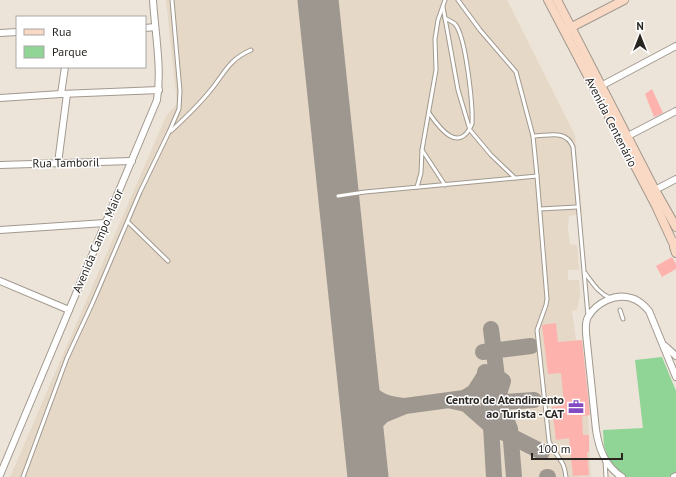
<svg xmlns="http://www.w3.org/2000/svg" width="676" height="477" font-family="'PT Sans',sans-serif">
<rect width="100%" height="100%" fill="#ede4d9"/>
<polygon fill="#e5d8c7" points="166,0 507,0 575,135 582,214 569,216 568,228 570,244 577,245 579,270 568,270 568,280 579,280 580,295 577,310 572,311 576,340 582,340 590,415 588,416 591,477 10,477 166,116 177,104"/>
<polygon fill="#90d496" points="662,357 676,391 676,472 669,477 625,477 618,471 608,458 604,446 603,430 643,428 635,360"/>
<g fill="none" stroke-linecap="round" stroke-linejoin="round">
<g stroke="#9e978f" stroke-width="16">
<polyline points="491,329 497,377 503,381 499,394 500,408 507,421 510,429 514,477"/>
<polyline points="483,352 531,346"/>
<polyline points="485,372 491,426 494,477"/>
<path d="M358,377C371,396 379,404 404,406"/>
<polyline points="452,401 466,404 491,426 542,452"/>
<polyline points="489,403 534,400"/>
<polyline points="365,446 370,431 376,422 383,415 405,406 464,398 474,392 485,375"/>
<polyline points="547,477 548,477"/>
</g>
<polyline stroke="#9e978f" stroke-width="41" points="318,0 368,477"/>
</g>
<g fill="#feb2ae">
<polygon points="652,89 663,113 654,117 645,94"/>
<polygon points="672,257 676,264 676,269 662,277 656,266"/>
<polygon points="556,323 558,342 582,340 590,415 582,416 583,435 589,435 589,452 587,452 589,475 573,476 569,438 556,440 552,407 564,405 561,373 548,374 542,325"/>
</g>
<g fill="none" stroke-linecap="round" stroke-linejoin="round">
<defs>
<g id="lane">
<polyline points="458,0 480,30 516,72 533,136 537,176"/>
<polyline points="443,7 458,90 470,130 491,155 515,178"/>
<path d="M429,113C440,129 459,154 472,124C473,106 466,36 455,24C453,22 448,20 445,18"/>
<path d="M171,131C185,118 198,106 210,91C225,73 228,60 251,50"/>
<path d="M533,136C549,136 566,129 573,147L588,316"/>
<polyline points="422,150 445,185"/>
<polyline points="417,187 421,173 422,150 436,70 435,39 438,20 445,0"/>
<path d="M338,196L365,192L537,176L547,299L546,305L537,330L549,441C552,449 557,454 561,461C565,466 565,472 566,477"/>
<polyline points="540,209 577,207"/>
<polyline points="128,222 168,261"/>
<path d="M585,273C592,282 598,293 610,298"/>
<polyline points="620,310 623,319"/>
<polyline points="605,461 606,477"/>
<polyline points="23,477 67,358 93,302 140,192 169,132 179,109 180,91 172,0"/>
</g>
<g id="street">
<polyline points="145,28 155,27"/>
<polyline points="0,33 17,32"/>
<polyline points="601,86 676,46"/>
<polyline points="61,94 65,67"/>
<polyline points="0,98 61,94 159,90"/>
<polyline points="628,136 676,111"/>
<polyline points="58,163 67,94"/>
<polyline points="0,165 132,161"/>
<polyline points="655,190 676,179"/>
<polyline points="0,230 105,223"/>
<polyline points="0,281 69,310"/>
<polyline points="665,346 676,356"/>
<path d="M0,475L157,100C162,68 155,33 153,0"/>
<path d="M622,477C605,466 599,449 596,430L586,333C586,328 585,322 588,317C596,303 615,293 631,298C639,300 644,305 649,311L676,377"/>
<polyline points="674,477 676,476"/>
</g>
<g id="secondary">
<polyline points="548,0 656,206 674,245"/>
<polyline points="557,0 655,190 676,227"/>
<polyline points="568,29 624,0"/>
<polyline points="676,242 674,247 676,253"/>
</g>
</defs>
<use href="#lane" stroke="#a1998f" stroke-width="5"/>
<use href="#street" stroke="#a1998f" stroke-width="8"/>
<use href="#secondary" stroke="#a1998f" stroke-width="10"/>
<use href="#lane" stroke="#fff" stroke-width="3"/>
<use href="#street" stroke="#fff" stroke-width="6"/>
<use href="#secondary" stroke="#f9d8c4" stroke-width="8"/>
</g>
<defs>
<symbol id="office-bare" viewBox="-9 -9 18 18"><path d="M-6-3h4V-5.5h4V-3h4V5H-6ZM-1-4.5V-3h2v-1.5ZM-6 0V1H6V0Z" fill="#834ac1" stroke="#fff" stroke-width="2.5" paint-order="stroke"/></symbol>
</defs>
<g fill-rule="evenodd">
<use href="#office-bare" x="565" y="396" width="22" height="22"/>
</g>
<g text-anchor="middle" stroke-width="3" stroke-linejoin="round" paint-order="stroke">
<g font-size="12" fill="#292622" stroke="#fff">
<text transform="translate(611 122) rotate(63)" y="4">Avenida Centenário</text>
<text transform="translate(66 163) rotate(-1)" y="4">Rua Tamboril</text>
<text transform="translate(98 241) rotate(-67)" y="4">Avenida Campo Maior</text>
</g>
<g font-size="12" font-weight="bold" fill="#292622" stroke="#fff" text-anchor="end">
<text x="564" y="404">Centro de Atendimento<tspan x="564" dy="14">ao Turista - CAT</tspan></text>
</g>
</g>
<rect x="16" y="16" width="130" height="52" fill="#ffffff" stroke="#a9a8a7"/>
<rect x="24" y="29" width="20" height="6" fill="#f9d8c4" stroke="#a9a8a7"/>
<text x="52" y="36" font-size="12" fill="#292622">Rua</text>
<rect x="24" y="46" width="20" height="12" fill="#90d496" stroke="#a9a8a7"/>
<text x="52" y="56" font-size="12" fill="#292622">Parque</text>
<g transform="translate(640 36)" stroke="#ffffff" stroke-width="3" paint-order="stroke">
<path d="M0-3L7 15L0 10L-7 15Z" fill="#292622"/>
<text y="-6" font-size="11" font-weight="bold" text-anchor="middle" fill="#292622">N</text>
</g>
<path d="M532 453v6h90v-6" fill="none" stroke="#292622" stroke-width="2"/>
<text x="538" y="453" font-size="12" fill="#292622" stroke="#ffffff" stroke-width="3" paint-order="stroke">100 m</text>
</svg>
